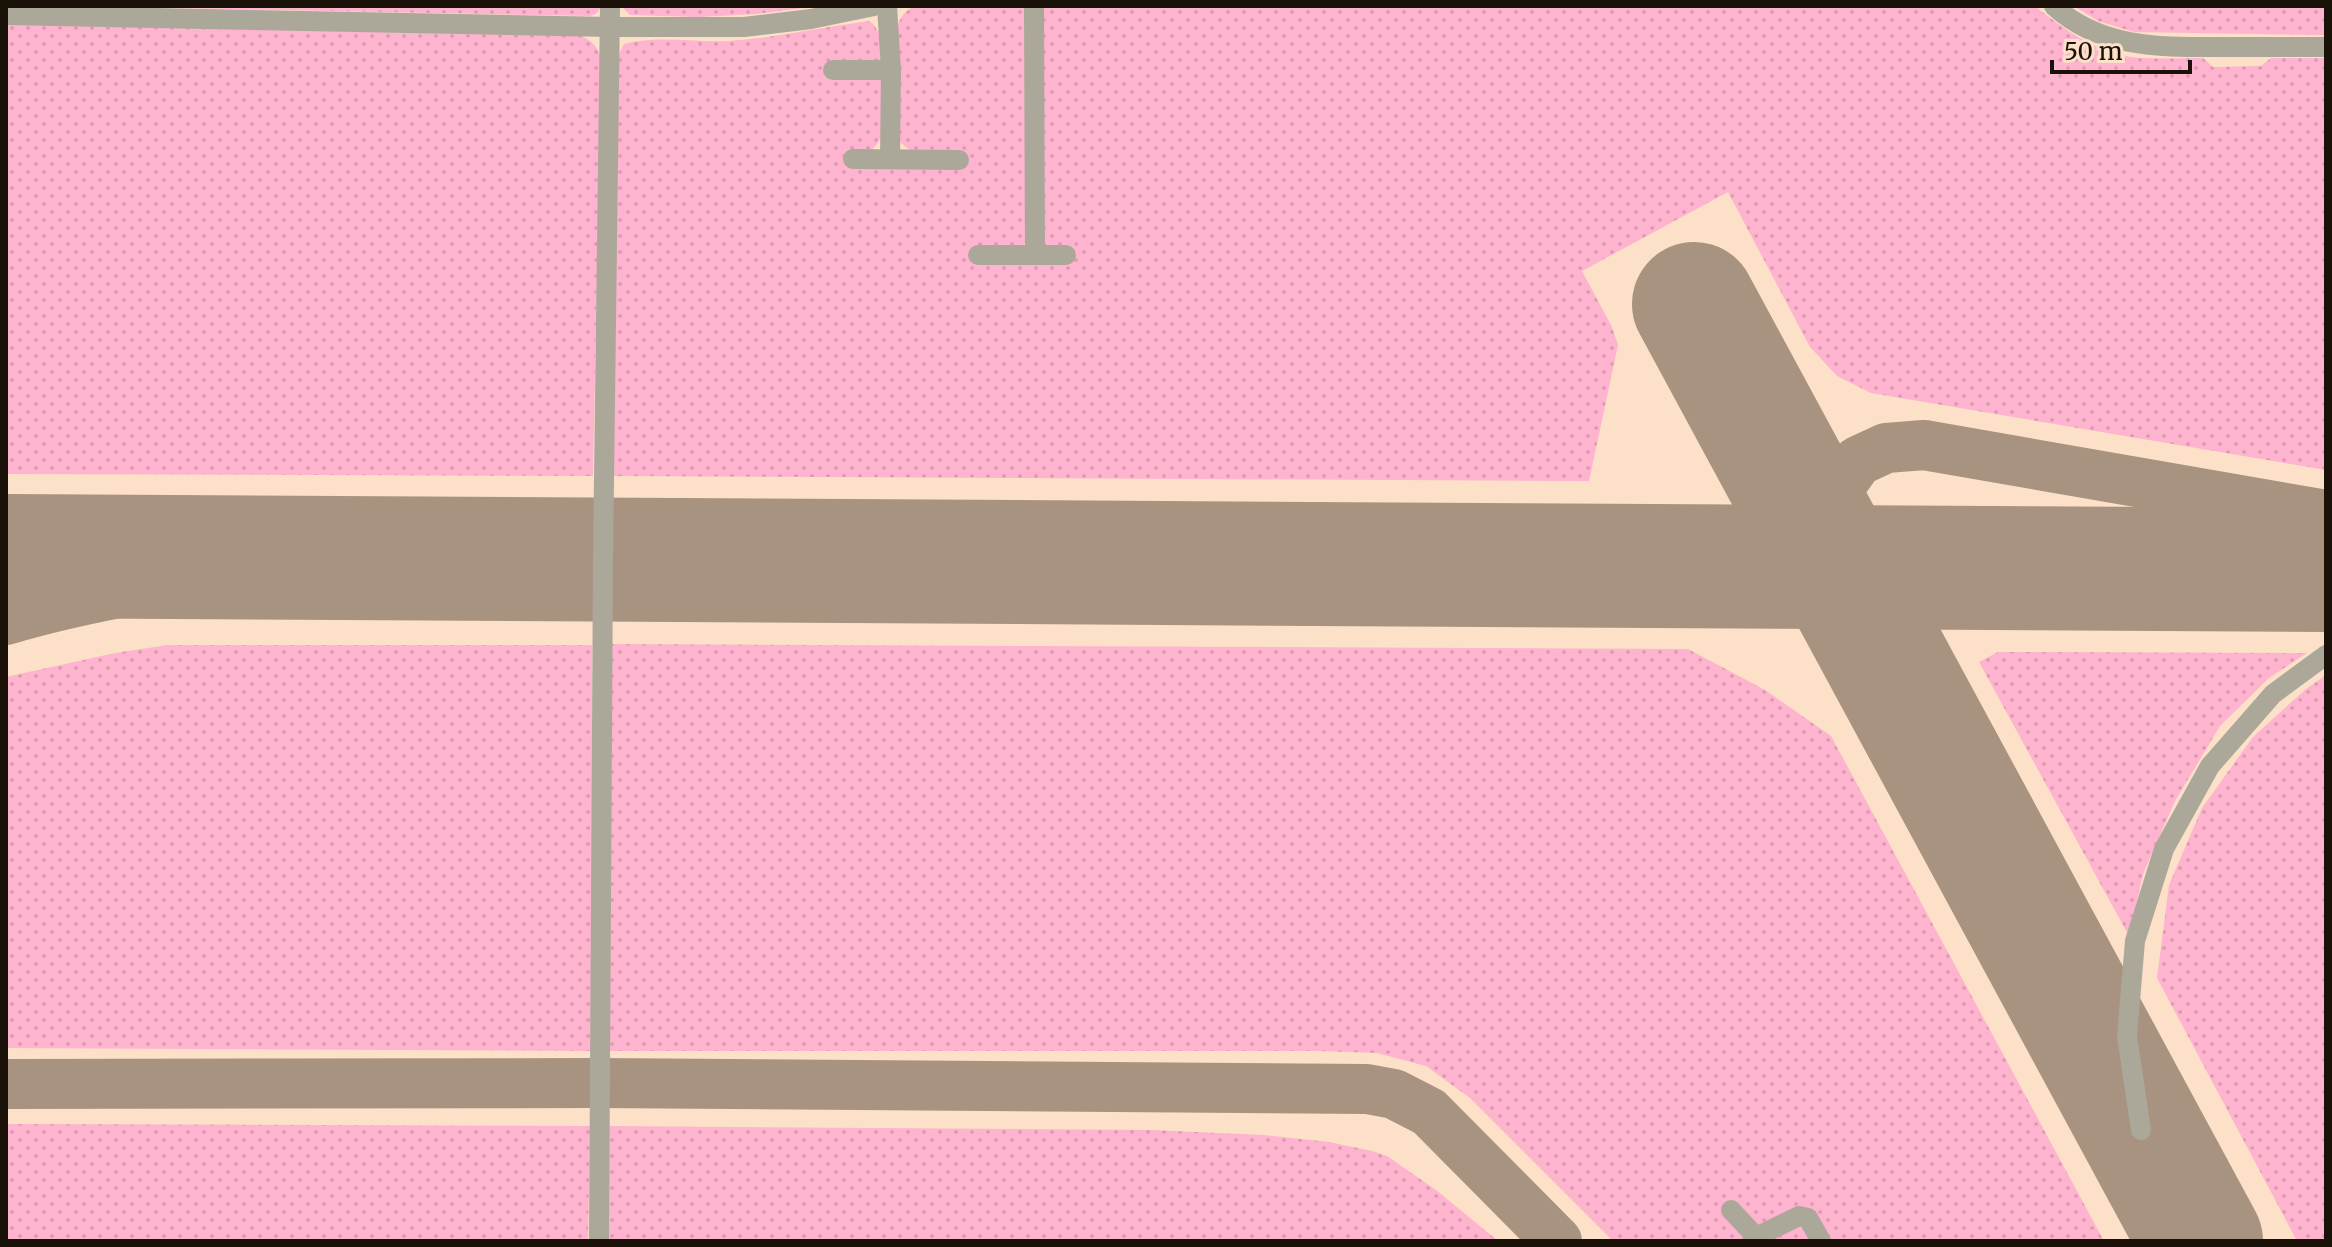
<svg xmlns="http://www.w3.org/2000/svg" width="2332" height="1247" font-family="Merriweather,serif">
<defs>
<pattern id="grass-dots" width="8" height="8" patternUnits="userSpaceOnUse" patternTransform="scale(2)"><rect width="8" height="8" fill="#feb3ce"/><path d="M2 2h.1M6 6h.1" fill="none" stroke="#d999b0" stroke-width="1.8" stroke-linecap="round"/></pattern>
</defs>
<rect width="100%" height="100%" fill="#fce0c8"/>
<g fill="url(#grass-dots)">
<polygon points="76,6 602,6 596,14 590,16"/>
<polygon points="621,6 819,6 756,14 698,17 630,15"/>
<path d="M916,6H1026L1028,238L1023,247L1045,246L1041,238L1039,6H2035C2066,31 2099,55 2140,58C2161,59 2182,58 2203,58L2213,67L2261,66L2271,58H2326V470L1871,393L1837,376L1810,347L1728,192L1582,271L1612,327L1618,345L1589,481L610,476L619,54L624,44C658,35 694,43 729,41C776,38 822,27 869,21C887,33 881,60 876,78L882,81L883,134L877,144L870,152H912L901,143L896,133V30C900,18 903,11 916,6Z"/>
<polygon points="2074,6 2326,6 2326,35 2134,32 2098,21"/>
<path d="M6,24L582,36C592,41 597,47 601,57L593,476L6,474Z"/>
<polygon points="609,644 1688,649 1765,690 1831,736 2104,1241 1613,1241 1470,1098 1426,1066 1377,1053 1319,1051 606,1051"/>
<polygon points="168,645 592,645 592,1051 6,1048 6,677 115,653"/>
<polygon points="1998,652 2307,653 2269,678 2220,726 2175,801 2143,874 2129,936 1979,662"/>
<polygon points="2326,675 2326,1241 2296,1239 2157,978 2169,885 2202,808 2253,737 2306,689"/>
<polygon points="6,1124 590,1126 588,1241 6,1241"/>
<polygon points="607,1126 1152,1130 1263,1135 1329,1142 1372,1151 1387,1156 1436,1190 1498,1241 607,1241"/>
</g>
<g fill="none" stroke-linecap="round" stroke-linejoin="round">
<g stroke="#a89380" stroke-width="50">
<polyline points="1829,554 1830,507 1841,485 1858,461 1886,448 1924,445 2326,515"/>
<path d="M6,620C115,588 230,575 342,558"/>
<polyline points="6,1084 598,1083 1367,1089 1394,1094 1429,1112 1557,1241"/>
<polyline points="2194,1228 2203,1241"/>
</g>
<g stroke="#a89380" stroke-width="124">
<polyline points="1694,304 2201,1241"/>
<polyline points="6,556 2326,570"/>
</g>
<g stroke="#aba89a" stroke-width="20">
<polyline points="887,6 891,70 890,159"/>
<polyline points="1034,6 1035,255"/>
<path d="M2054,6C2101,49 2162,47 2222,47C2257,47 2291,47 2326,47"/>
<polyline points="6,15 610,27 744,27 811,19 874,6"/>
<polyline points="833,70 891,70"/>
<polyline points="853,159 959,160"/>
<polyline points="978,255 1066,255"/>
<polyline points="2141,1130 2127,1036 2135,941 2164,849 2210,766 2273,694 2326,655"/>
<polyline points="1731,1210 1760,1241"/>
<polyline points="599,1241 603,559 610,6"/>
<polyline points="1752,1241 1756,1237 1799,1216 1808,1218 1821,1241"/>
</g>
</g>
<rect width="2332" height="1247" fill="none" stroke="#1a1109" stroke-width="16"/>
<path d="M2052 60v12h138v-12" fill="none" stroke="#1a1109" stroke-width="4"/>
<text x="2064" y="60" font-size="24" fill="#1a1109" stroke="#fce0c8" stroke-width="6" paint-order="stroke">50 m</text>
</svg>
